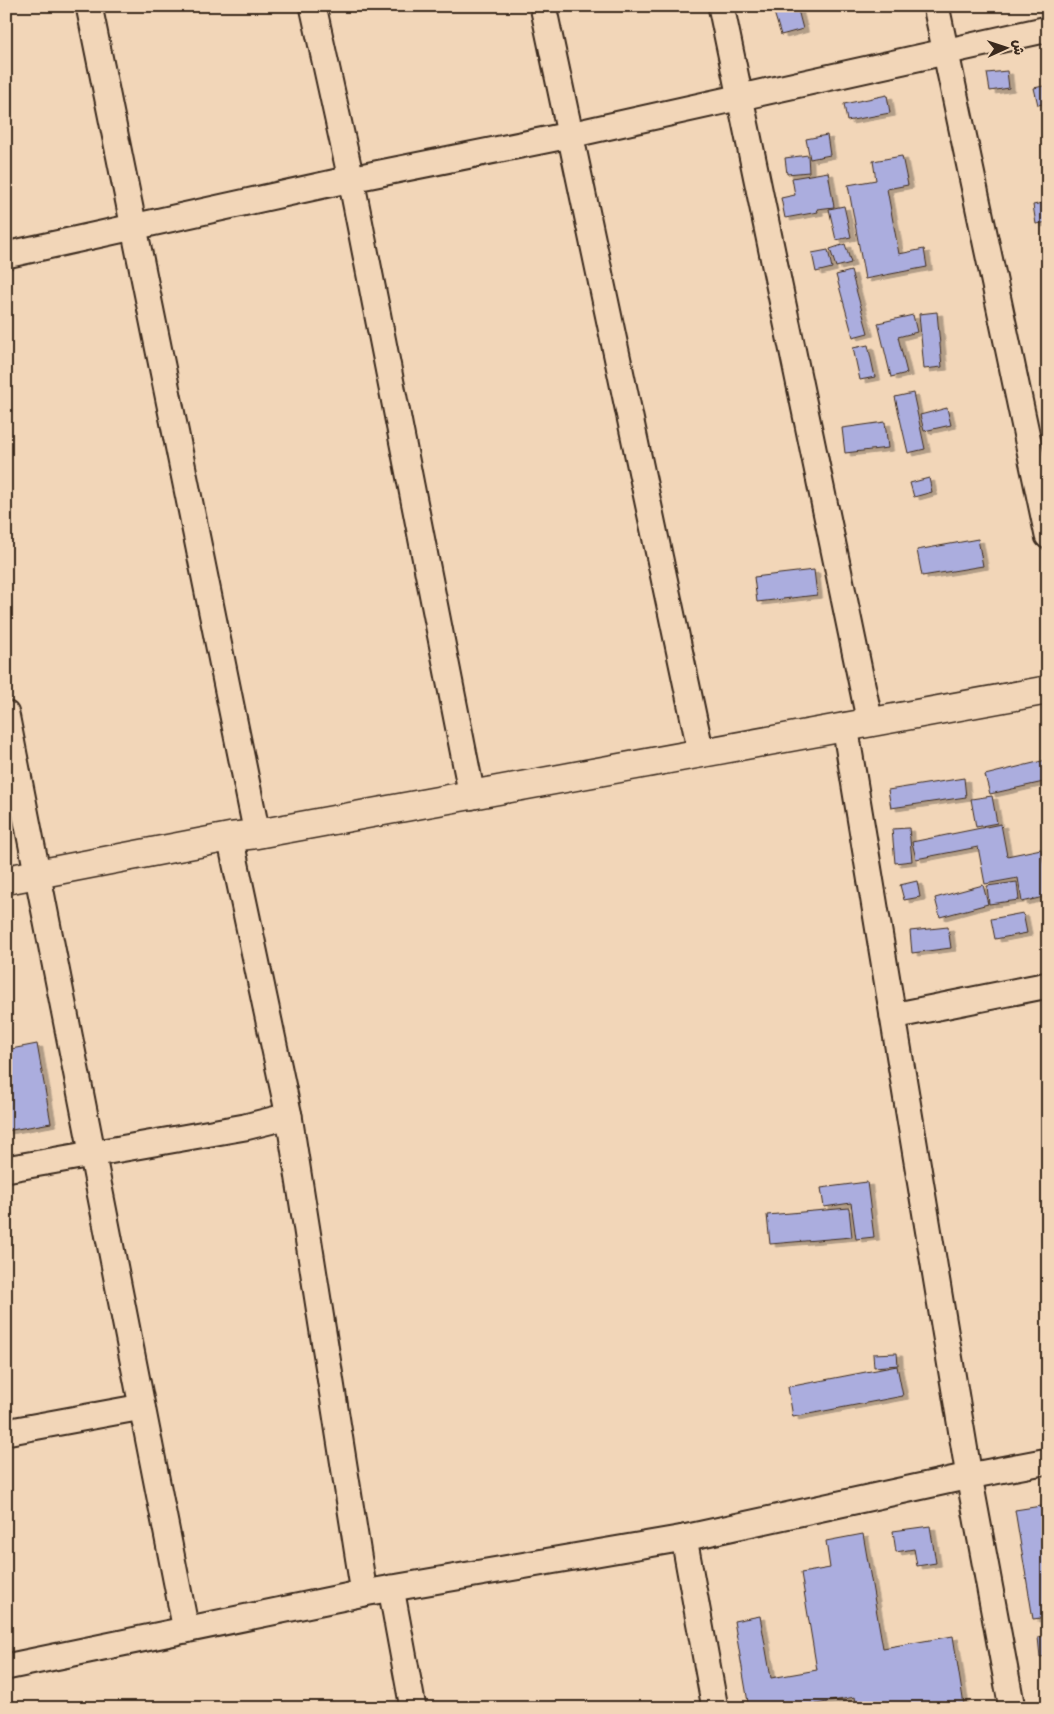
<svg xmlns="http://www.w3.org/2000/svg" width="1054" height="1714" font-family="'Shantell Sans','Playpen Sans Arabic',sans-serif">
<defs>
<filter id="shadow"><feDropShadow dx="5.5" dy="3" stdDeviation="0" flood-color="#0004"/></filter>
</defs>
<rect width="100%" height="100%" fill="#f2d6b8"/>
<filter id="ink" filterUnits="userSpaceOnUse"><feTurbulence type="fractalNoise" baseFrequency=".02" numOctaves="2"/><feDisplacementMap in="SourceGraphic" scale="10" xChannelSelector="R" yChannelSelector="G"/><feConvolveMatrix kernelMatrix="1 2 1 2 8 2 1 2 1" color-interpolation-filters="sRGB"/></filter>
<g filter="url(#ink)">
<g fill="#abadde" stroke="#3b2a1e" filter="url(#shadow)">
<polygon points="772,6 797,6 803,29 781,35"/>
<polygon points="1007,71 1009,88 990,91 987,73"/>
<polygon points="1048,85 1048,103 1038,105 1034,88"/>
<polygon points="887,95 890,113 847,121 844,104"/>
<polygon points="827,135 830,155 810,159 806,139"/>
<polygon points="808,155 809,172 787,174 785,158"/>
<polygon points="902,156 908,185 887,189 899,254 924,249 927,267 865,279 848,185 876,180 873,161"/>
<polygon points="828,172 834,207 817,209 818,212 785,218 781,198 795,195 792,178"/>
<polygon points="1048,202 1048,222 1036,224 1033,205"/>
<polygon points="844,206 851,237 836,240 829,209"/>
<polygon points="845,244 851,263 836,267 830,249"/>
<polygon points="828,250 832,268 816,272 812,253"/>
<polygon points="851,271 868,333 853,337 836,275"/>
<polygon points="937,312 942,367 924,369 919,314"/>
<polygon points="913,315 917,332 898,337 907,373 891,377 878,323"/>
<polygon points="868,345 875,377 860,380 853,348"/>
<polygon points="913,393 925,449 908,453 895,397"/>
<polygon points="947,408 951,425 924,431 920,415"/>
<polygon points="885,422 888,448 845,453 842,428"/>
<polygon points="929,478 932,492 914,497 910,483"/>
<polygon points="978,539 983,566 922,576 917,550"/>
<polygon points="814,570 817,595 757,602 754,577"/>
<polygon points="1046,760 1048,781 990,794 985,775"/>
<polygon points="964,778 966,797 891,808 888,790"/>
<polygon points="992,796 997,823 976,827 971,799"/>
<polygon points="1001,824 1007,856 1041,849 1048,887 1048,896 1022,902 1018,878 985,884 978,847 916,859 912,842"/>
<polygon points="909,828 912,861 895,863 892,829"/>
<polygon points="1043,840 1048,840 1048,874"/>
<polygon points="917,881 920,897 904,900 900,885"/>
<polygon points="1017,882 1019,900 989,904 987,886"/>
<polygon points="983,885 988,904 940,917 935,898"/>
<polygon points="1023,913 1027,933 995,939 991,919"/>
<polygon points="948,927 951,948 912,953 910,931"/>
<polygon points="37,1044 51,1123 6,1131 6,1050"/>
<polygon points="867,1182 874,1237 856,1239 851,1203 824,1207 821,1188"/>
<polygon points="849,1208 852,1237 770,1244 767,1215"/>
<polygon points="897,1353 898,1365 874,1367 873,1354"/>
<polygon points="897,1366 903,1396 793,1417 788,1387"/>
<polygon points="1048,1505 1048,1617 1033,1619 1015,1510"/>
<polygon points="930,1526 936,1563 917,1566 914,1549 896,1552 893,1531"/>
<polygon points="863,1534 883,1648 953,1636 964,1705 948,1708 857,1708 855,1697 794,1708 749,1708 734,1621 760,1616 771,1678 817,1670 801,1573 830,1568 826,1541"/>
<polygon points="1048,1636 1048,1656 1040,1657 1038,1637"/>
</g>
<g fill="none" stroke-linecap="round" stroke-linejoin="round">
<defs>
<g id="street">
<polyline points="89,6 257,834"/>
<polyline points="313,6 351,179 472,796"/>
<polyline points="543,6 701,753"/>
<polyline points="721,6 870,723"/>
<polyline points="936,6 1048,536"/>
<polyline points="6,255 351,179 570,135 1048,29"/>
<polyline points="6,714 186,1630"/>
<polyline points="845,726 969,1476 1012,1708"/>
<polyline points="230,837 289,1116 364,1593"/>
<polyline points="893,1016 1048,985"/>
<polyline points="6,1169 245,1127 289,1116"/>
<polyline points="6,1432 142,1407"/>
<polyline points="684,1538 715,1708"/>
<polyline points="391,1588 413,1708"/>
<polyline points="6,1667 364,1593 684,1538 969,1476 1048,1461"/>
</g>
<polyline id="secondary" points="6,880 230,837 257,834 1048,690"/>
</defs>
<use href="#street" stroke="#3b2a1e" stroke-width="29"/>
<use href="#secondary" stroke="#3b2a1e" stroke-width="31"/>
<use href="#street" stroke="#f2d6b8" stroke-width="25"/>
<use href="#secondary" stroke="#f2d6b8" stroke-width="28"/>
</g>
</g>
<rect width="1054" height="1714" fill="none" stroke="#f2d6b8" stroke-width="25"/>
<rect x="12" y="12" width="1029" height="1689" fill="none" stroke="#3b2a1e" stroke-width="2" filter="url(#ink)"/>
<g transform="translate(1006 48) rotate(87)" stroke="#f2d6b8" stroke-width="4" paint-order="stroke">
<path d="M0-4L9 19L0 12L-9 19Z" fill="#3b2a1e"/>
<text y="-8" font-size="14" font-weight="bold" text-anchor="middle" fill="#3b2a1e">ش</text>
</g>
</svg>
